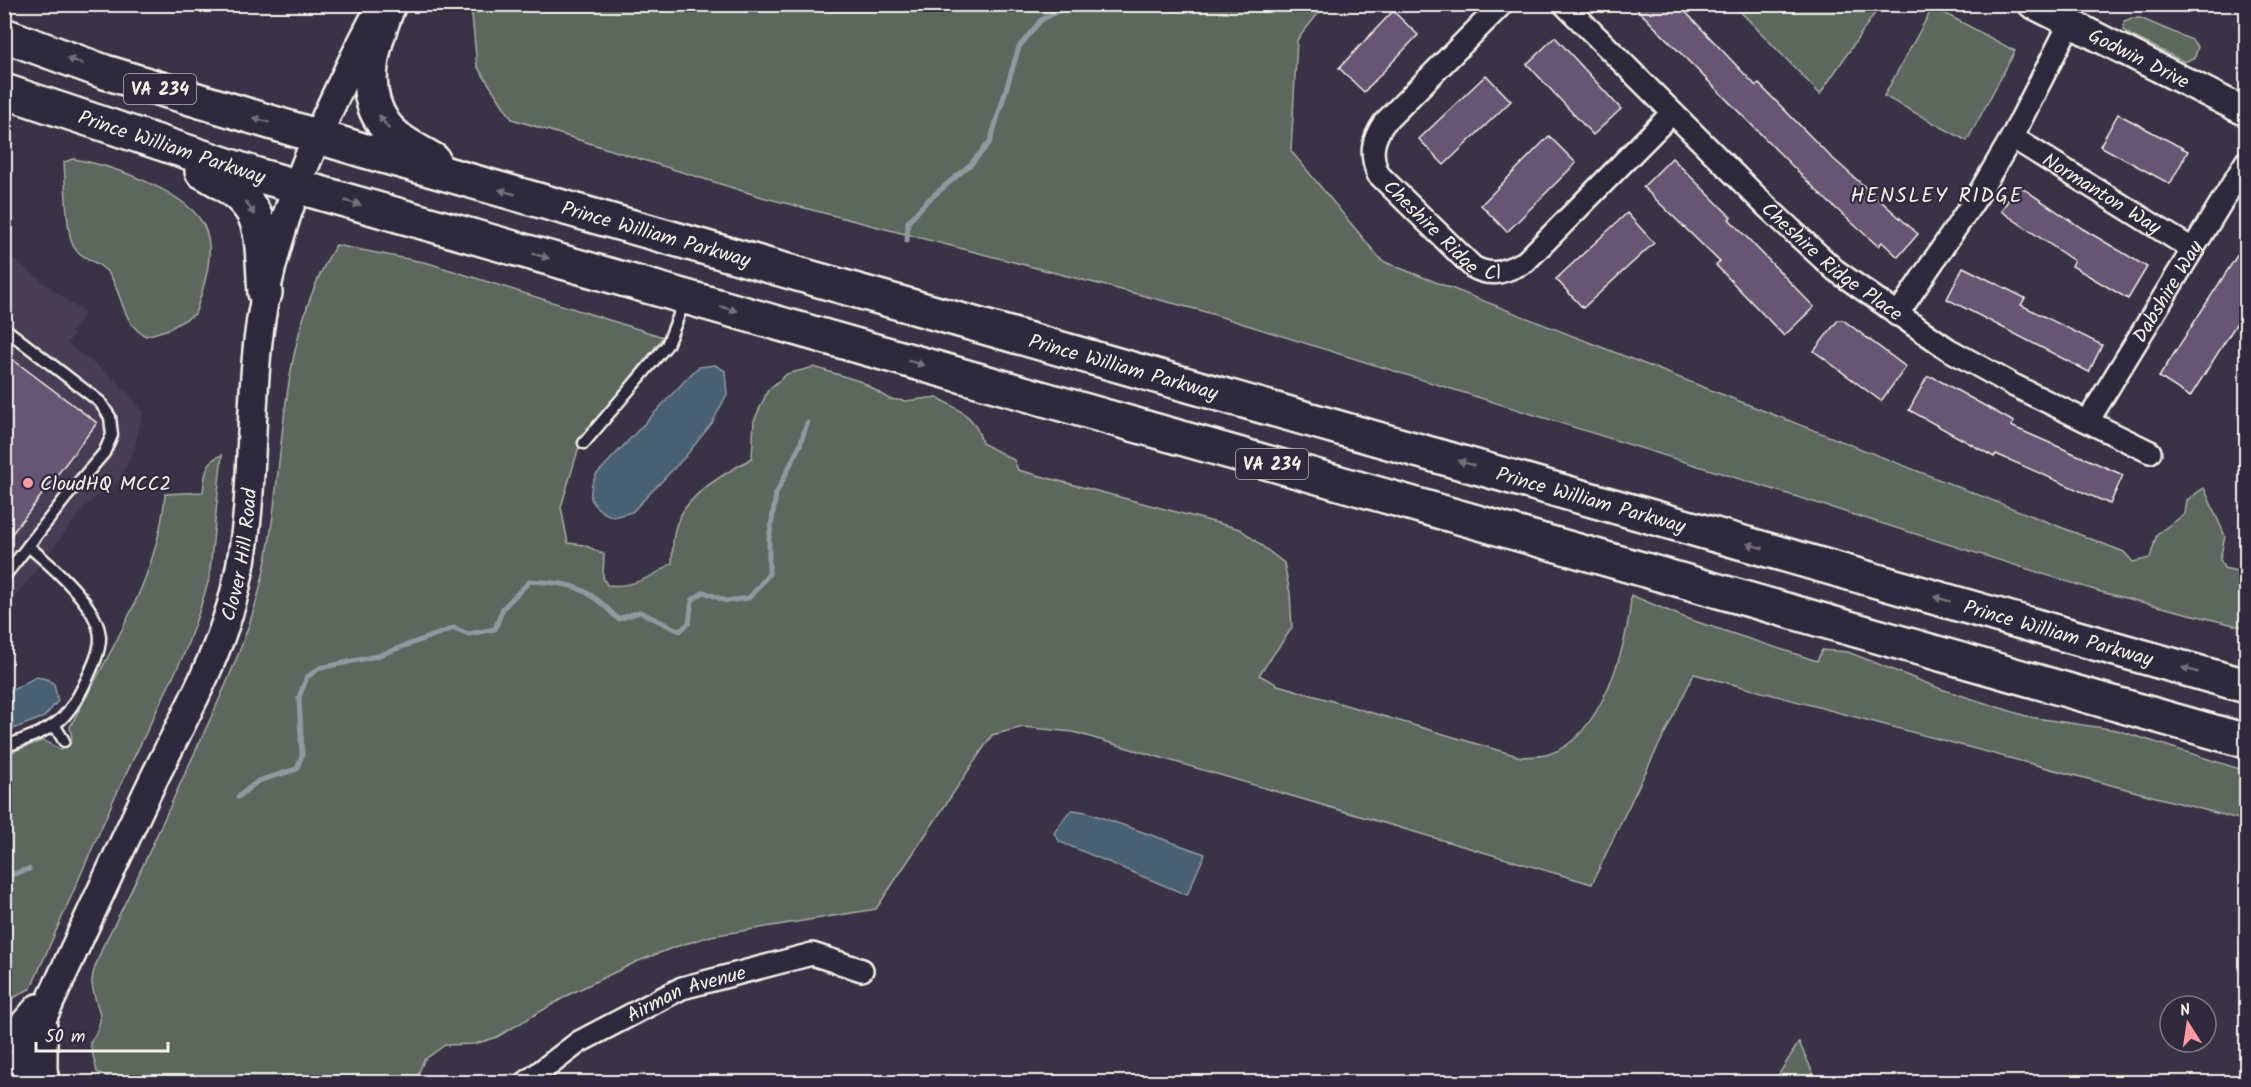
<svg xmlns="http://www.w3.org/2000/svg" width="2251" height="1087" font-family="Kalam,sans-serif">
<rect width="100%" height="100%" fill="#3a3348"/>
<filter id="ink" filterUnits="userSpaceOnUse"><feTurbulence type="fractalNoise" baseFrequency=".0167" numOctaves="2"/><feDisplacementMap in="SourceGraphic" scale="12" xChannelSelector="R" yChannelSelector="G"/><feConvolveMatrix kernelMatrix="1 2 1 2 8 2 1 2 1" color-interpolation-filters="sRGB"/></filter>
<g filter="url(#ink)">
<polygon fill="#473e55" points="4,252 85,314 71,332 74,335 67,343 118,382 143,411 134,450 118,482 87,504 5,610"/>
<g fill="#5c685d" stroke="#a8aca2" stroke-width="1.5">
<polygon points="1881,4 1820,94 1734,5 1734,4"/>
<polygon points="471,5 1325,5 1297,40 1291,151 1382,261 2124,552 2133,562 2150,558 2157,534 2185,514 2187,500 2204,488 2225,536 2220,559 2224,568 2246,573 2246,628 2101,592 1199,310 762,197 512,119 477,66"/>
<polygon points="1933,7 2015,51 1967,141 1884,96"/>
<polygon points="2132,18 2140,18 2192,40 2198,47 2195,57 2185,62 2132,36 2124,30 2124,21"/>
<path d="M73,159C109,164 190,192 205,228C216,254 203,289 195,314L169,329L146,336C122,324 123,296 110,275C99,259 76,260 71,240C65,215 66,187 64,162Z"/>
<path d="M336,245L428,263L663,337L581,440L561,507L568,543L584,545L604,554L603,577L607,585C631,588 653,577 672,563C673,549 672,533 678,521C690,491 727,473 752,458L754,421L768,390L787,374L814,367L862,382L889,399L906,401L937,397C960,411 975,415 982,443L1014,460L1018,470L1240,529L1284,563L1290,593L1292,628L1259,675L1278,685L1521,757C1530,756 1541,757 1549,754C1601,738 1629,643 1631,595L1688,619L1817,661L1822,650L1848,652L1941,689L2029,717L2117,730L2246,771V821L1694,674C1660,744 1624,813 1592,884L1073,732L1023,727L992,735L876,909L711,936L675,947L636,962L570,994L497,1037L475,1044L445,1045L424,1060L415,1082H119L97,1072L90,1043C110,1012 95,1013 92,983C91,972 100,956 103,946C133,891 157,834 183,778C209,721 237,666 255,606C290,489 269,352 336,245Z"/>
<path d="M222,455L209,579L199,612L184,654L113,801L31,988L5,1003L4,755L43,740L61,750L72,739L70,727C108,655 159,577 165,494L203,492C205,476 205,460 222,455Z"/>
<polygon points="1799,1042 1817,1082 1774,1082"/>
</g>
<g fill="#496172" stroke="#8d9ba1" stroke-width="1.5">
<path d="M715,365L725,371L727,394L712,423L685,457L632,512L613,517C591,508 585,497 596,475L694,371L699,367Z"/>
<polygon points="36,677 47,679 54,684 58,701 44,717 5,732 5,694"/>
<polygon points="1073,810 1086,812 1205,854 1187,895 1060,842 1054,833 1068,813"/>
</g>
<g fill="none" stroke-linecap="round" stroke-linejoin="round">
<g stroke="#8d9ba1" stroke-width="5">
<polyline points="907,241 908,222 926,202 971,164 990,142 1019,47 1041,20 1060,10 1077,8 1080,4"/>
<path d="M238,797L258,781L297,769L302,755L299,697L307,677L320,668L377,656L454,628L469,634L495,629L503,608L530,581C576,584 585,586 618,619L640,612L680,631L689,623L692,600L704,592L726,601L749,598L769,574V539L776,494L800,445L807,423"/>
<polyline points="4,877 29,869"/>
</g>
</g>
<g fill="#665773" stroke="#f4f1e8" stroke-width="1.5">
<polygon points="1632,4 1678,4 1756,86 1759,84 1829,155 1918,234 1898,257 1882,242 1878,246 1823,197"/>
<polygon points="1393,11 1418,35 1364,92 1339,68"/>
<polygon points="1555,37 1621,109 1593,135 1527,64"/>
<polygon points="1486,75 1511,101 1444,165 1419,139"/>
<polygon points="2118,114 2188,151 2170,184 2100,146"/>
<polygon points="1549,136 1576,163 1507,232 1481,205"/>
<polygon points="1672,158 1731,217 1729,219 1814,307 1784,336 1716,265 1720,262 1643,187"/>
<polygon points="2018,185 2083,229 2147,267 2128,299 2072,266 2074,261 2001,211"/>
<polygon points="1627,213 1654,243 1583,308 1556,279"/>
<polygon points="2247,240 2247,307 2190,397 2159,377"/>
<polygon points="1963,267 2025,298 2021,305 2102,345 2089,372 1947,299"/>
<polygon points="1838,320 1843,320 1906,367 1881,401 1814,351"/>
<polygon points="4,353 97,423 4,544"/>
<polygon points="1927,377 1933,377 2014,422 2011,426 2123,475 2110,504 1996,454 1994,457 1909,410"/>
</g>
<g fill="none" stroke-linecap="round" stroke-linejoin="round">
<defs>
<g id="service">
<polyline points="4,328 100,402 110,417 112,435 104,453 67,496 4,577"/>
<polyline points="584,443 667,345 685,300"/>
<polyline points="55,726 64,741"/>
<path d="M4,747C50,729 64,728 86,681C92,668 100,652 100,638C99,606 51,565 28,546"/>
</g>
<g id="minor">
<path id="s1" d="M1502,4L1384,123C1372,140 1370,154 1378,174L1473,267C1493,278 1505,271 1525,262L1672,113"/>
<path id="s2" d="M1564,4L1768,208L1835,270L1948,349L2013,385L2150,452"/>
<path id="s3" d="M2012,137L2192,249"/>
<polyline points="1897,315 1978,195 2012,137 2070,23"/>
<path id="s4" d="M2088,421L2246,162"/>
<path id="s5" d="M527,1082L579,1042L682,988L812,954L862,970"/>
</g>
<g id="tertiary">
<path id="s6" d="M2032,4L2246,112"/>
<polyline points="43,1027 43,1069 45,1082"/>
<polyline points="4,1040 16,1033 38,1008"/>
<path id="s7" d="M13,1082C57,986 102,889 147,793C176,732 212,671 231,606C256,520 248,429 258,341C271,228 321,121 373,21"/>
</g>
<g id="trunk">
<path d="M389,4C374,41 358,88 384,124C395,140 416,150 433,160"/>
<path id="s8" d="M4,35L105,72L362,150L2246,686"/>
<path id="s9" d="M4,91L257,175L2246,741"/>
<path d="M202,171C268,205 260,226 265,293"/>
</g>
</defs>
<use href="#service" stroke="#f4f1e8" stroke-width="15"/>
<use href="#minor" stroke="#f4f1e8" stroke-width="26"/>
<use href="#tertiary" stroke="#f4f1e8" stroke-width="32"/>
<use href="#trunk" stroke="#f4f1e8" stroke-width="38"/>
<use href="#service" stroke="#2f2a3d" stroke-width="10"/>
<use href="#minor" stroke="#2f2a3d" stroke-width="21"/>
<use href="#tertiary" stroke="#2f2a3d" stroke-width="27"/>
<use href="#trunk" stroke="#2f2a3d" stroke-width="33"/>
</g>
<defs><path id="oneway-solid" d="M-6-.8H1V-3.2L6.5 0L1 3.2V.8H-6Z" transform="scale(1.5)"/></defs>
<g fill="#747079">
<use href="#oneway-solid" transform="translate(75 61) rotate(-160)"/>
<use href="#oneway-solid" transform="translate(261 120) rotate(-163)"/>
<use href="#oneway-solid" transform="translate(384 122) rotate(-124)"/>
<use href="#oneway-solid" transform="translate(507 192) rotate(-164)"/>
<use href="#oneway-solid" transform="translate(353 203) rotate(16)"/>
<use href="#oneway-solid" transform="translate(250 208) rotate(59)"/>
<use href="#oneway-solid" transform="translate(541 256) rotate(16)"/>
<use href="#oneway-solid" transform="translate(729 309) rotate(16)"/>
<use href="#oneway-solid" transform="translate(916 363) rotate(16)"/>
<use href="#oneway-solid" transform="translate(1466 463) rotate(-164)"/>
<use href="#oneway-solid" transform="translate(1755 546) rotate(-164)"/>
<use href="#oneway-solid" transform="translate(1942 599) rotate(-164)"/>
<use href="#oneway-solid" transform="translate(2190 670) rotate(-164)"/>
</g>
</g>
<circle fill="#ff9aa2" stroke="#2f2a3d" stroke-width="2" cx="28" cy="483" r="6"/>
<g text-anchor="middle" stroke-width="4.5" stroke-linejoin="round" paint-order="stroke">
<g fill="#2f2a3d" stroke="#b9b5b5" stroke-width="1.5">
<rect x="124" y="74" width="72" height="30" rx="4.5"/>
<rect x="1236" y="449" width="72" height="30" rx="4.5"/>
</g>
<g font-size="18" font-weight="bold" fill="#f4f1e8">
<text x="160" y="95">VA 234</text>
<text x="1272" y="470">VA 234</text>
</g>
<g font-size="20" fill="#f4f1e8" stroke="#2f2a3d">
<text dy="7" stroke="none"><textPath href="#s6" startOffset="120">Godwin Drive</textPath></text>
<text dy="7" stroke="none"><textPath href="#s9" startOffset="177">Prince William Parkway</textPath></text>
<text dy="7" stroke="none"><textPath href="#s3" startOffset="106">Normanton Way</textPath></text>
<text dy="7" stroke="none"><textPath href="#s1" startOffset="309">Cheshire Ridge Cl</textPath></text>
<text dy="7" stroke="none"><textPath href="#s8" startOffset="682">Prince William Parkway</textPath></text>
<text dy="7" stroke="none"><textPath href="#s2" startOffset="372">Cheshire Ridge Place</textPath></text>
<text dy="7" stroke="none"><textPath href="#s4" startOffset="152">Dabshire Way</textPath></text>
<text dy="7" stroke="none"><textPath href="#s8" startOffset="1168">Prince William Parkway</textPath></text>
<text dy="7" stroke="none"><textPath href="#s8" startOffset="1654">Prince William Parkway</textPath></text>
<text dy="7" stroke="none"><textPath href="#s7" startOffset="576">Clover Hill Road</textPath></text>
<text dy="7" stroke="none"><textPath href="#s8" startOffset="2140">Prince William Parkway</textPath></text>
<text dy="7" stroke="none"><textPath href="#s5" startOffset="184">Airman Avenue</textPath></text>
</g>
<g font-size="20" fill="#f4f1e8" stroke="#2f2a3d" text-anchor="start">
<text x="40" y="490">CloudHQ MCC2</text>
</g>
<g font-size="21" letter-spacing="1.5" fill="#f4f1e8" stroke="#2f2a3d">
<text x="1937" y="202">HENSLEY RIDGE</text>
</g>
</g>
<rect width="2251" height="1087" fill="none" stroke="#2f2a3d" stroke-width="24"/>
<rect x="12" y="12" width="2227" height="1063" fill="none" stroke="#f4f1e8" stroke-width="2" filter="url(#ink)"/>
<g transform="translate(2188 1024) rotate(348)"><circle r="28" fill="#2f2a3d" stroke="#7e7a81" stroke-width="1.5"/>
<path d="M0-4.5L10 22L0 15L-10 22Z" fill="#ff9aa2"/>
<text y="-9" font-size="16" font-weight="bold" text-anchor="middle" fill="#f4f1e8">N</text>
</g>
<path d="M36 1042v9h132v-9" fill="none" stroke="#f4f1e8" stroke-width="3"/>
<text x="45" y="1042" font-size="18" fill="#f4f1e8" stroke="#2f2a3d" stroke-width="4.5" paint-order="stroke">50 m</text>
</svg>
